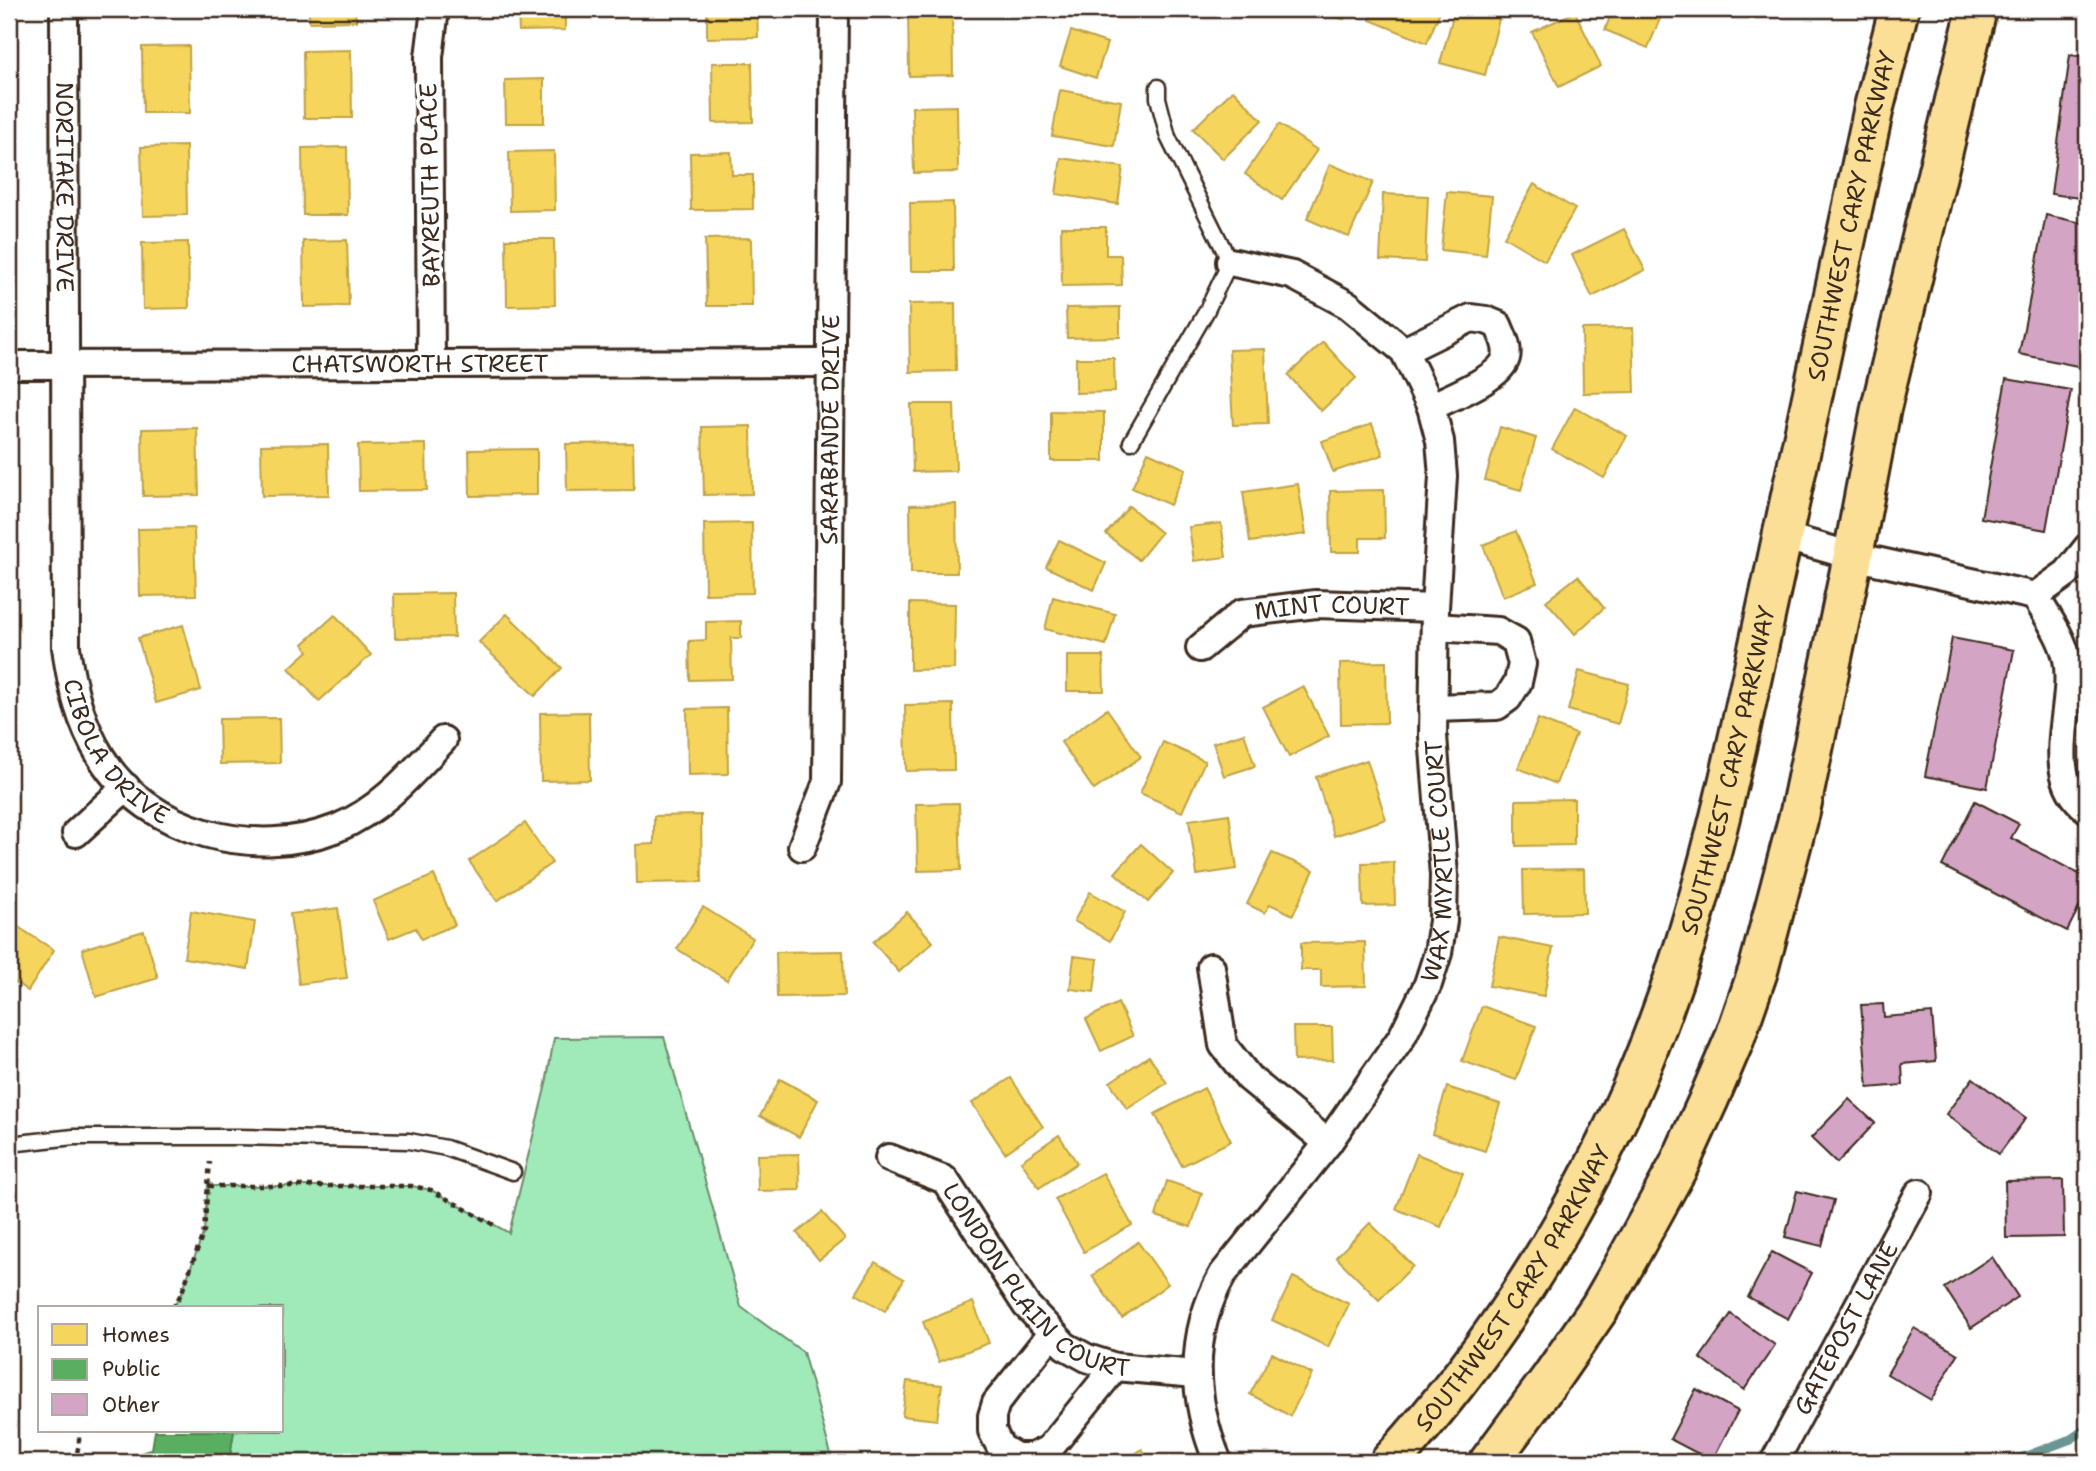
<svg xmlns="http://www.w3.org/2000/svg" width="2096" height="1471" font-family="'Shantell Sans',sans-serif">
<rect width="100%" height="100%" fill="#fff"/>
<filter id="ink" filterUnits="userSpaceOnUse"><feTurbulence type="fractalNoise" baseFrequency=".0143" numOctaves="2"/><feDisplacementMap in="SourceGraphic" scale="14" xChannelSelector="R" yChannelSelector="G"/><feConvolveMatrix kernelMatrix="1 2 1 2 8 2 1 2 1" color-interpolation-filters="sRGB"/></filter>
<g filter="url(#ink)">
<polygon fill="#a0e9b9" stroke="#6e8a6c" stroke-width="2" points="664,1037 741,1307 803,1352 833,1462 229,1462 234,1431 282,1431 282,1308 173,1308 182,1292 204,1231 208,1186 412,1186 431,1190 509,1233 546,1084 554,1038"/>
<g fill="#f6d55c" stroke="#bea249" stroke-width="2">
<polygon points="144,9 192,9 192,11 144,12"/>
<polygon points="309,9 355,9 356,21 309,22"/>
<polygon points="518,9 565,9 565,30 519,31"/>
<polygon points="707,9 757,9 758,37 707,38"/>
<polygon points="952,9 953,75 909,76 908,10"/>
<polygon points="1300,9 1347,9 1344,19"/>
<polygon points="1374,9 1441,9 1427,43 1370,20"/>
<polygon points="1455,9 1476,9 1500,15 1485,75 1440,63"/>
<polygon points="1613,9 1664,9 1648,48 1605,30"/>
<polygon points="1575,12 1601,66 1559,87 1532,32"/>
<polygon points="1071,31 1107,43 1096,78 1060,66"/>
<polygon points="189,46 190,113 143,113 142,47"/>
<polygon points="351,50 352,118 304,118 303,51"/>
<polygon points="712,63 752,63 753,122 713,123"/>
<polygon points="544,79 544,123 506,123 505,80"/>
<polygon points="1060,90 1121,101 1114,146 1052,136"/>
<polygon points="1233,90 1262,120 1223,159 1193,129"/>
<polygon points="957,106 958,172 914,173 912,107"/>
<polygon points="1279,124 1317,150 1282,200 1245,174"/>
<polygon points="186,146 187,215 143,216 141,147"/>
<polygon points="347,147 348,215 303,215 302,148"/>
<polygon points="554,151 555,210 510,211 509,152"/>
<polygon points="731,152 732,175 753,175 753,209 691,210 690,153"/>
<polygon points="1061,158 1123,167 1118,204 1056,194"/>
<polygon points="1330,164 1373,182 1349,237 1307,219"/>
<polygon points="1534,184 1575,209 1545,261 1504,237"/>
<polygon points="1447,192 1492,196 1486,255 1441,250"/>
<polygon points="1383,194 1428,196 1425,262 1380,260"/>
<polygon points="953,202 954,271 911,271 910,203"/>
<polygon points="1061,227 1106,227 1106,255 1121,255 1122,285 1062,286"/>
<polygon points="1624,229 1645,270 1592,297 1572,255"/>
<polygon points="751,238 752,306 707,306 705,239"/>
<polygon points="506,239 554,239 555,305 507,306"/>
<polygon points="347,240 349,306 304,307 303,241"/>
<polygon points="188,242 189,308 143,309 142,243"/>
<polygon points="955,303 956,371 910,372 909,304"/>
<polygon points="1120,307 1120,337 1067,338 1066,308"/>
<polygon points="1633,328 1635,392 1583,393 1582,329"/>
<polygon points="1323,342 1356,378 1321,411 1288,375"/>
<polygon points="1265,349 1268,424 1233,425 1229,350"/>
<polygon points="1076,358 1114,358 1115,392 1076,393"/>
<polygon points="911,404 954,404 956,471 913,472"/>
<polygon points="1575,407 1627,436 1604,478 1552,449"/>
<polygon points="1051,411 1104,412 1104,461 1051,461"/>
<polygon points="1372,424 1383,455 1333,472 1322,441"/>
<polygon points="751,426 752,494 704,495 702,427"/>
<polygon points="1500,427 1536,438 1521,490 1485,480"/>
<polygon points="197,428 199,495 143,496 142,429"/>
<polygon points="633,443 634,490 567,491 566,444"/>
<polygon points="328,444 329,495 262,496 261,445"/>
<polygon points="426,444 427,490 359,491 358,445"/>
<polygon points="537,449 537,495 470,496 469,450"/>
<polygon points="1148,452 1186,469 1170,505 1132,488"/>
<polygon points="1298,484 1306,534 1250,542 1243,492"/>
<polygon points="1384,490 1385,538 1360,538 1360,552 1331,552 1330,491"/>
<polygon points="956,504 957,573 911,573 910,505"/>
<polygon points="1129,506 1161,533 1139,560 1106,534"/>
<polygon points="752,523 753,593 705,594 704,524"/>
<polygon points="1221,523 1226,557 1194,561 1189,527"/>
<polygon points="194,528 196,595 140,596 138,529"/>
<polygon points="1516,531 1537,583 1503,597 1483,545"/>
<polygon points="1059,540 1106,563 1094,590 1046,567"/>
<polygon points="1578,576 1604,608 1575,634 1546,601"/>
<polygon points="453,593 454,637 395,638 394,594"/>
<polygon points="1053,597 1115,614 1106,645 1045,629"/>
<polygon points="910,603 955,604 954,669 910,670"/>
<polygon points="507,614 562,668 535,696 479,642"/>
<polygon points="335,615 371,655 319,701 289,668 308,651 303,644"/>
<polygon points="741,621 741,638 731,638 732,679 690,680 689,641 706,640 706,622"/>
<polygon points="183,625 201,690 156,703 138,638"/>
<polygon points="1067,656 1103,656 1104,691 1067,691"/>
<polygon points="1386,662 1387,723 1341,724 1340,663"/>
<polygon points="1579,671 1629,684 1618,724 1568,710"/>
<polygon points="1303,686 1329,736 1289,757 1263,707"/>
<polygon points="953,704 954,770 906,771 905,705"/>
<polygon points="727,708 728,774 688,775 687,709"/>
<polygon points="1107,709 1141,757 1094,790 1061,742"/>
<polygon points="589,712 590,780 541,781 540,713"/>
<polygon points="279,718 280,763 220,764 219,719"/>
<polygon points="1538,719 1576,734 1556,784 1518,768"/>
<polygon points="1244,733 1255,766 1224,776 1213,743"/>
<polygon points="1163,742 1205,761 1182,812 1140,793"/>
<polygon points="1367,760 1386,819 1334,836 1316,777"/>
<polygon points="1574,799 1574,845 1516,846 1516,800"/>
<polygon points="959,803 961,870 918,871 916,804"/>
<polygon points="1229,814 1237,869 1197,875 1189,820"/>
<polygon points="701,815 702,882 637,883 636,845 654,844 654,816"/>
<polygon points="525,823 552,863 497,901 469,861"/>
<polygon points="1141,844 1173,873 1148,902 1115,873"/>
<polygon points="1272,853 1314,870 1293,915 1270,904 1265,913 1247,904"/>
<polygon points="1394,862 1395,905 1363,906 1362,863"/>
<polygon points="1584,869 1585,913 1524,914 1523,870"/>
<polygon points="434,875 455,925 421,939 416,928 389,939 373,901"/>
<polygon points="1090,892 1125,912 1110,941 1074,921"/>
<polygon points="703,907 753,938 727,980 677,949"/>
<polygon points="338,908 347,978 299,984 290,914"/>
<polygon points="191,911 255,922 248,969 184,958"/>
<polygon points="907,912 933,942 899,972 873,942"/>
<polygon points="9,921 54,950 28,991 9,978"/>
<polygon points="144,931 158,978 96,997 82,949"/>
<polygon points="1499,937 1553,948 1544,996 1489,986"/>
<polygon points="1365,942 1366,986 1321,987 1321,970 1301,970 1301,943"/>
<polygon points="843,951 844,996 777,997 776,952"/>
<polygon points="1074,956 1098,959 1094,992 1070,989"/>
<polygon points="1118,1003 1133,1036 1101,1051 1086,1019"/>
<polygon points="1482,1006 1536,1026 1516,1080 1462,1061"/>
<polygon points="1293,1027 1332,1027 1333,1060 1294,1061"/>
<polygon points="1149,1056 1167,1083 1127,1109 1110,1082"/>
<polygon points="1011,1078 1043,1127 1005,1153 972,1103"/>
<polygon points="780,1079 818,1100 799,1137 760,1116"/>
<polygon points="1447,1087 1500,1104 1485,1151 1432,1134"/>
<polygon points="1204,1088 1231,1141 1182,1166 1155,1114"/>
<polygon points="1059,1135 1077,1163 1039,1188 1021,1161"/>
<polygon points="799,1154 800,1190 758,1191 757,1155"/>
<polygon points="1417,1154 1463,1173 1441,1227 1396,1209"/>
<polygon points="1103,1173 1132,1225 1084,1252 1055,1199"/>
<polygon points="1167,1181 1202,1193 1191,1227 1156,1216"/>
<polygon points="822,1212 845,1239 819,1260 797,1233"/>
<polygon points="1370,1223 1413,1266 1379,1300 1336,1257"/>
<polygon points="1138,1242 1168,1284 1122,1318 1092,1276"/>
<polygon points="875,1262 904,1279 885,1311 856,1294"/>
<polygon points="1293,1277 1349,1304 1328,1347 1272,1320"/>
<polygon points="973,1302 989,1343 939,1362 923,1322"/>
<polygon points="1272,1353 1312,1374 1290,1416 1250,1394"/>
<polygon points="907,1381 942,1385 937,1420 902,1416"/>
<polygon points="1142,1449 1152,1462 1123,1462"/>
</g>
<polygon fill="#5aae61" stroke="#51864d" stroke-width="2" points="155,1431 234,1431 229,1462 117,1462 152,1449"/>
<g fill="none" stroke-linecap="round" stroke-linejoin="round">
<polyline stroke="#6b9594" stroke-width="9" points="2010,1462 2071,1439 2087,1428"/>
</g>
<g fill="#d4a4c4" stroke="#3b2a1e" stroke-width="2">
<polygon points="2070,55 2087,57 2087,199 2051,194"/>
<polygon points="2046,215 2087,224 2087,368 2019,354"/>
<polygon points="2006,379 2071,390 2046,530 1981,518"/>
<polygon points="1952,638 2014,650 1987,788 1925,776"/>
<polygon points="1975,801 2019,824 2011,838 2087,878 2087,892 2067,931 1942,866"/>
<polygon points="1883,1004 1884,1017 1932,1013 1936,1061 1902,1064 1903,1085 1868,1088 1861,1005"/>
<polygon points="1973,1078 2026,1118 1999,1154 1946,1114"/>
<polygon points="1849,1099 1875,1123 1837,1163 1811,1138"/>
<polygon points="2063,1180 2064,1237 2006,1238 2005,1181"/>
<polygon points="1797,1191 1834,1200 1822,1246 1785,1237"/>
<polygon points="1772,1252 1812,1273 1788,1319 1748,1297"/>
<polygon points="1992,1257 2018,1297 1971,1328 1945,1288"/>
<polygon points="1731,1314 1775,1345 1744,1390 1700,1358"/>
<polygon points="1914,1328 1958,1354 1931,1400 1887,1374"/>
<polygon points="1696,1389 1738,1411 1712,1461 1670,1439"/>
</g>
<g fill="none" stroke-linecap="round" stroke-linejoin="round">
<defs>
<g id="service">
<polyline points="1131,442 1206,312 1230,262 1168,137 1158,98 1158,87"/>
<polyline points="9,1144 74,1137 238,1137 409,1141 446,1148 513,1172"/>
</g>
<g id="minor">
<path id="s1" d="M64,9L66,647C71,686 80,723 101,757C148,834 256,860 337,828C381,810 412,773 443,740"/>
<path d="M1404,351L1471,318L1486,320L1498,325C1502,335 1509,347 1506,358C1500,379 1450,397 1431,407"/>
<polyline points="431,362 429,57 435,9"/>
<path id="s2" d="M9,365L831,363"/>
<polyline points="1782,536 1853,556 2035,596 2067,573 2087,548"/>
<path d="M2035,596C2047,616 2062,636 2067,659C2076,709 2040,773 2087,809"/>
<path id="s3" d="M1200,648L1242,613L1316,604L1435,608"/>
<polyline points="1433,708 1497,706 1508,698 1518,682 1522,664 1516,641 1498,631 1435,627"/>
<polyline points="76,833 126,787"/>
<path id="s4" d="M802,847L827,782L834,9"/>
<polyline points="1211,967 1223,1045 1249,1078 1328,1143"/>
<path id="s5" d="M889,1158L945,1180L1026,1305L1065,1346L1087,1358L1115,1367L1196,1374"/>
<polyline points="1051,1334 996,1403 992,1416 992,1431 1001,1448 1016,1457 1032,1457 1049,1449 1115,1367"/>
<path id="s6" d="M1218,1462C1192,1399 1188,1335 1223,1274L1328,1143L1402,1037L1428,984L1438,953L1443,921L1444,875L1433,736L1435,608L1443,476L1440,441L1431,407L1404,351L1348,305L1292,275L1230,262"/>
<path id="s7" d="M1774,1462L1919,1193"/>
</g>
<g id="primary">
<path id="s8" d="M1390,1462C1525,1313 1626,1136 1685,944C1722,825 1746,702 1773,580C1807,423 1840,265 1874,107L1899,9"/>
<polyline points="1489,1462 1551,1378 1600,1307 1622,1269 1678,1167 1708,1101 1734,1040 1758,971 1800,812 1853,556 1881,408 1977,9"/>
</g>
</defs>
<use href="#service" stroke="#3b2a1e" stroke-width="19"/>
<use href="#minor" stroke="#3b2a1e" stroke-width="32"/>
<use href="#primary" stroke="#3b2a1e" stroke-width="44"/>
<g stroke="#3b2a1e" stroke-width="4.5" stroke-dasharray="5 5" stroke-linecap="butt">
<polyline points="208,1186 412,1186 431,1190 494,1225"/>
<polyline points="173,1308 182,1292 204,1231 210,1162"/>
<polyline points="9,1449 13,1462"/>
<polyline points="75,1462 79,1444 79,1431"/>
</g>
<use href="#service" stroke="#fff" stroke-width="14"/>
<use href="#minor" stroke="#fff" stroke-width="26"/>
<use href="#primary" stroke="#fbdf96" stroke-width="38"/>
</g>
</g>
<g text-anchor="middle" stroke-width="7" stroke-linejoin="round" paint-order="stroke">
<g font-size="24" fill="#3b2a1e" stroke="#fff">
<text transform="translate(430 185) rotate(-91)" y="8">BAYREUTH PLACE</text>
<text dy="8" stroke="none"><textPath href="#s1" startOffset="178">NORITAKE DRIVE</textPath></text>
<text dy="8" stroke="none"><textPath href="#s8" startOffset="1348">SOUTHWEST CARY PARKWAY</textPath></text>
<text dy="8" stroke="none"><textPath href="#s2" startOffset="411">CHATSWORTH STREET</textPath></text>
<text dy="8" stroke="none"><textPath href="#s4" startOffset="422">SARABANDE DRIVE</textPath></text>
<text dy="8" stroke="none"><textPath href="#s3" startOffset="145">MINT COURT</textPath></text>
<text dy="8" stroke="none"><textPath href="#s1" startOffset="758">CIBOLA DRIVE</textPath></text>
<text dy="8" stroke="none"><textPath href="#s8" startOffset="780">SOUTHWEST CARY PARKWAY</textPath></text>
<text dy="8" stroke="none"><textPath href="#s6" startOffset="676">WAX MYRTLE COURT</textPath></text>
<text dy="8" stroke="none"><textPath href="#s5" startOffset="201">LONDON PLAIN COURT</textPath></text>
<text dy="8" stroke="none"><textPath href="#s8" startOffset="214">SOUTHWEST CARY PARKWAY</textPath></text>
<text dy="8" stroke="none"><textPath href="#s7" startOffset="152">GATEPOST LANE</textPath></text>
</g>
</g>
<rect width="2096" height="1471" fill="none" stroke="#fff" stroke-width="35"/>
<rect x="18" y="18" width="2061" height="1436" fill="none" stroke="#3b2a1e" stroke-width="2.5" filter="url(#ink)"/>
<rect x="38" y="1306" width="245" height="126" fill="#ffffff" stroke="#b1aaa5" stroke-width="2"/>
<rect x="52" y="1324" width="35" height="21" fill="#f6d55c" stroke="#b1aaa5" stroke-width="2"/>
<text x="102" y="1342" font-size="21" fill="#3b2a1e">Homes</text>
<rect x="52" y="1359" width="35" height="21" fill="#5aae61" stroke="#b1aaa5" stroke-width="2"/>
<text x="102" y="1376" font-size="21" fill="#3b2a1e">Public</text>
<rect x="52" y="1394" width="35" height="21" fill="#d4a4c4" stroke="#b1aaa5" stroke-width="2"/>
<text x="102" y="1412" font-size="21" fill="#3b2a1e">Other</text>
</svg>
